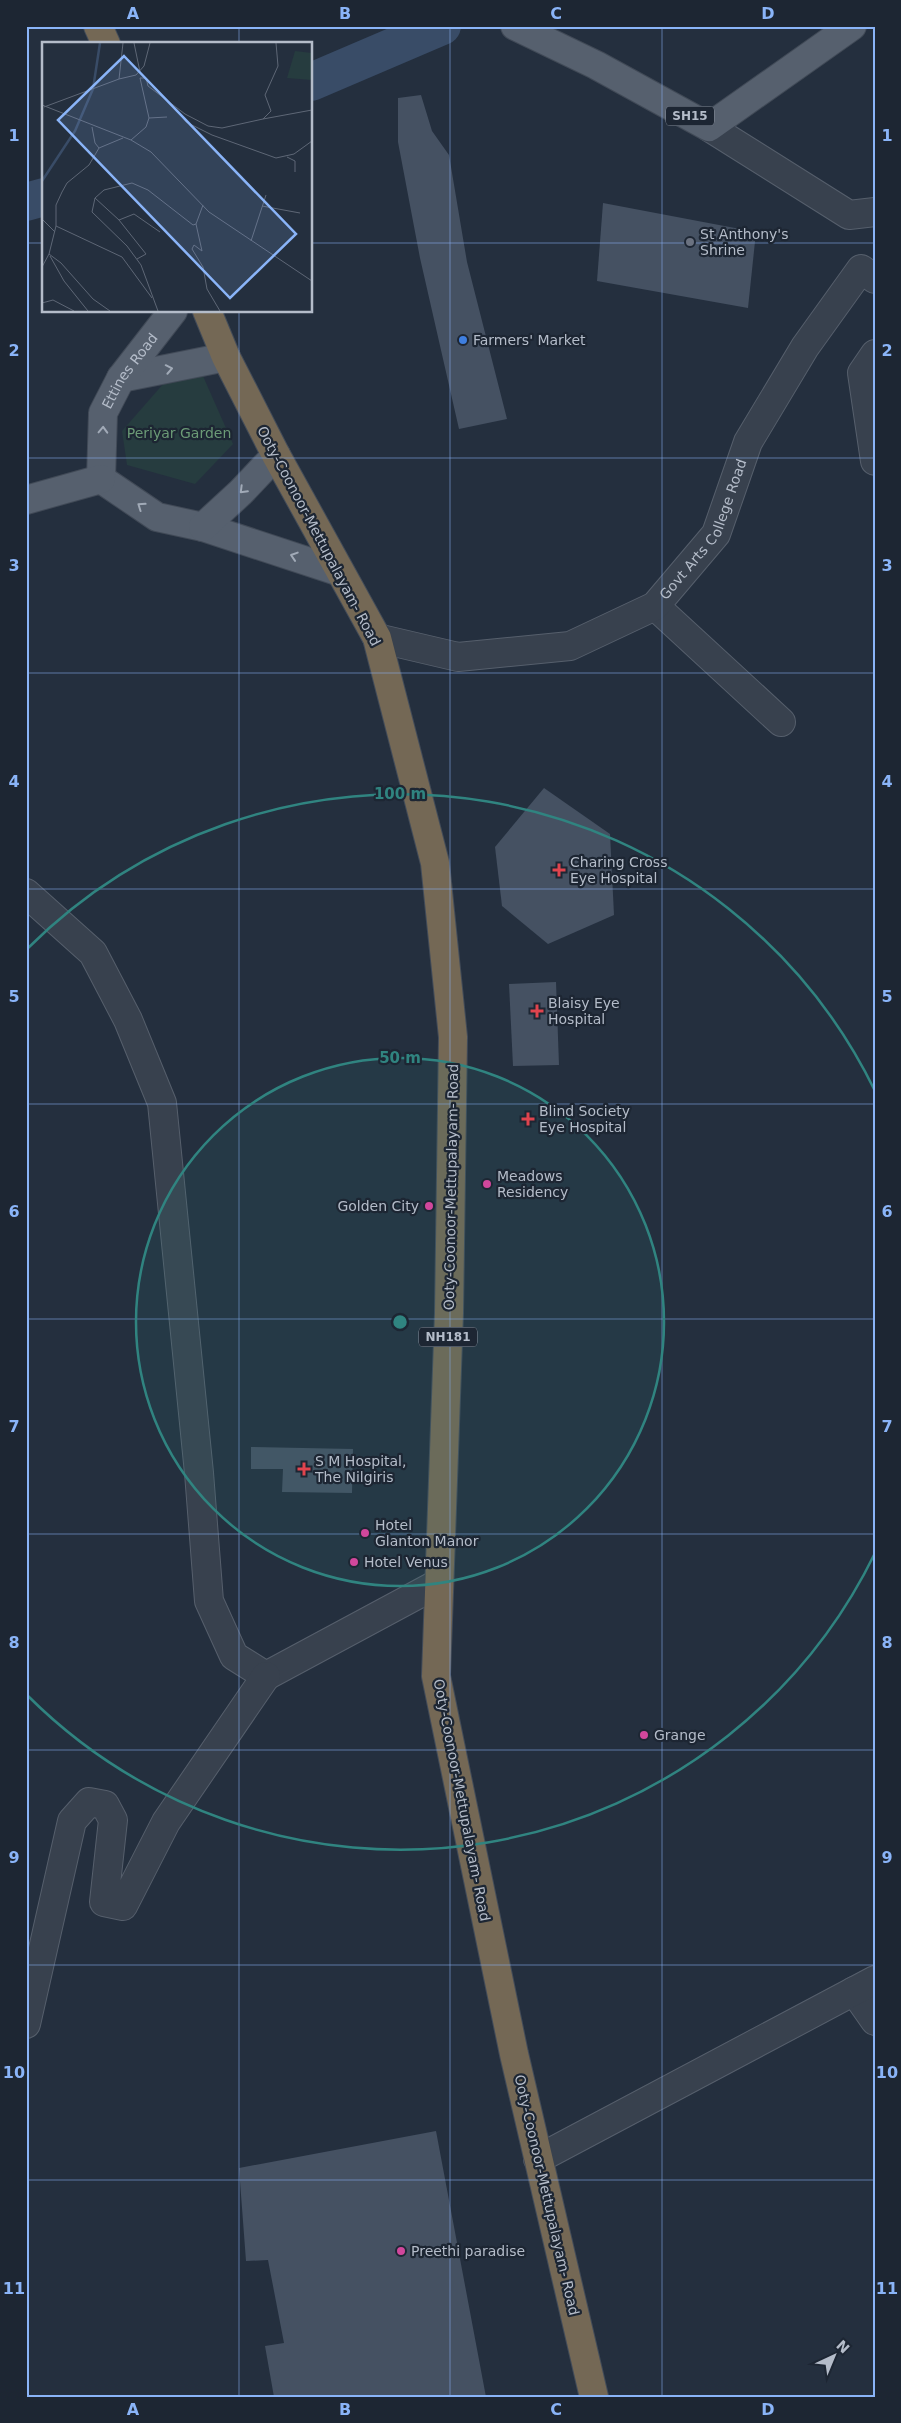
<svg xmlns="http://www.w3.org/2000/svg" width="901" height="2423" font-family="'DejaVu Sans',sans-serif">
<rect width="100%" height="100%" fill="#242f3e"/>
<polygon fill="#263c3f" points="178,367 199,367 233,444 195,484 127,465 122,431"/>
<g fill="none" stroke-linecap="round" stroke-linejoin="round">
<g stroke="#394c67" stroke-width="38">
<polyline points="311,82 442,26"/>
<polyline points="26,202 44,197"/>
</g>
</g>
<g fill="#455162">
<polygon points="421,95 432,131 449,155 467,262 507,419 459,429 420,258 398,142 398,98"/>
<polygon points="603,203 756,232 748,308 597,281"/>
<polygon points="544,788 610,834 614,915 548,944 502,906 495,847"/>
<polygon points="556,982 559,1065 513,1066 509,984"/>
<polygon points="251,1447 353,1449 352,1493 282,1492 283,1469 251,1469"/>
<polygon points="436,2131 486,2397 274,2397 265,2346 284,2343 268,2260 246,2261 239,2168"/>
</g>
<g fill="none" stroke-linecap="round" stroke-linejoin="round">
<defs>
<g id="minor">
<polyline points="709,127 849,215 875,212"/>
<polyline points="875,354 862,373 875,461"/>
<polyline points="655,606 781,722"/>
<path id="s1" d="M377,638L458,657L570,646L655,606L716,534L748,442L805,347L861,269L875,279"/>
<polyline points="26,893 93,953 128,1020 162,1103 199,1473 209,1601 234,1656 266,1676 439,1583"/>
<polyline points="854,1991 875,2021"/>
<polyline points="26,2024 72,1821 89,1802 105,1805 113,1820 104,1902 123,1906 166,1822 266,1676"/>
<polyline points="538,2159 875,1980"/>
</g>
<g id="major">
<polyline points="515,26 596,65 709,127 852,26"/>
<polyline points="121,378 226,357"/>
<polyline points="101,479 157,517 203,527 340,572"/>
<path id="s2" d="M101,479L103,413L121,378L173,311"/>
<polyline points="26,500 101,479"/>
<polyline points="203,527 241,492 276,455"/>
</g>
<g id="highway">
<polyline points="98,26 106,44"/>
<polyline points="207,311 226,357 276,455 377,638 435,863 453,1037 449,1313 436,1676 514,2054 594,2397"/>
</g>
</defs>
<use href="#minor" stroke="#565f6c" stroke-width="30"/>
<use href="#major" stroke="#414a57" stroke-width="30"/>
<use href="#highway" stroke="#434c59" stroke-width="30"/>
<use href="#minor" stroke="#38414e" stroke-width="28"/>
<use href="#major" stroke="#56606e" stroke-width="28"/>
<use href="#highway" stroke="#746855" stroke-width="28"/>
</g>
<defs><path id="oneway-chevron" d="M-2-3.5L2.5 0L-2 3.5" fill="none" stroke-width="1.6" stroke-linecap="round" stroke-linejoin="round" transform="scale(1.25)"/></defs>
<g stroke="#a1aab7">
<use href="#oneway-chevron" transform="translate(169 369) rotate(-11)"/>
<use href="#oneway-chevron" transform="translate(103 430) rotate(-88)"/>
<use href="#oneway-chevron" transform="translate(243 490) rotate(135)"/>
<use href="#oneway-chevron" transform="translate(141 506) rotate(-145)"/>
<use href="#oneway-chevron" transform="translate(294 556) rotate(-162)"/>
</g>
<path fill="none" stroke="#8ab4f8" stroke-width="1" stroke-opacity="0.55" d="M239,26V44M450,26V2397M662,26V2397M26,243H44M311,243H875M239,311V2397M26,458H875M26,673H875M26,889H875M26,1104H875M26,1319H875M26,1534H875M26,1750H875M26,1965H875M26,2180H875"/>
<circle cx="400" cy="1322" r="264" fill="#308480" fill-opacity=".12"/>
<g fill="none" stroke="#308480" stroke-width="2.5">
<circle cx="400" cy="1322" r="264"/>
<path d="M875 1553A528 528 0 0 1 27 1695M27 949A528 528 0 0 1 875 1091"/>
</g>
<circle fill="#6b7280" stroke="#1d2633" stroke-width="2" cx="690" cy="242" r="5"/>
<circle fill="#3f7fe0" stroke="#1d2633" stroke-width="2" cx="463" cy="340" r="5"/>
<g fill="#e0444e" stroke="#1d2633" stroke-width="2">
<path d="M556.5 862.5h5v5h5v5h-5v5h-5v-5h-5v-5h5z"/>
<path d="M534.5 1003.5h5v5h5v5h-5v5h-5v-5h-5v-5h5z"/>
<path d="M525.5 1111.5h5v5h5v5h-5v5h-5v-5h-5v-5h5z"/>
<path d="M301.5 1461.5h5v5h5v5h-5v5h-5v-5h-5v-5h5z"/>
</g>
<g fill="#d1479c" stroke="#1d2633" stroke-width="2">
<circle cx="487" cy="1184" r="5"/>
<circle cx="429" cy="1206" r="5"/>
<circle cx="365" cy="1533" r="5"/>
<circle cx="354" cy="1562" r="5"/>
<circle cx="644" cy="1735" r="5"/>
<circle cx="401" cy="2251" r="5"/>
</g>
<g text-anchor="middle" stroke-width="4.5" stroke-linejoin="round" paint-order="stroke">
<g fill="#1d2633" stroke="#878f9c" stroke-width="1">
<rect x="666" y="106.5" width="48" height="19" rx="4"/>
<rect x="419" y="1327.5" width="58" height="19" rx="4"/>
</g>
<g font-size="12" font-weight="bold" fill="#b4bcc9">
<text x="690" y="120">SH15</text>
<text x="448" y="1341">NH181</text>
</g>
<g font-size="14" fill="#b4bcc9" stroke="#1d2633" text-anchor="start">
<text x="700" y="239">St Anthony's<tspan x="700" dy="16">Shrine</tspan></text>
<text x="473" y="345">Farmers' Market</text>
<text x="570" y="867">Charing Cross<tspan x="570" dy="16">Eye Hospital</tspan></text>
<text x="548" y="1008">Blaisy Eye<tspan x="548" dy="16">Hospital</tspan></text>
<text x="539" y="1116">Blind Society<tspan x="539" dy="16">Eye Hospital</tspan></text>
<text x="497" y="1181">Meadows<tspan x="497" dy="16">Residency</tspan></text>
<text x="419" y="1211" text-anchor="end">Golden City</text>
<text x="315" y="1466">S M Hospital,<tspan x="315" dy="16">The Nilgiris</tspan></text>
<text x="375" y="1530">Hotel<tspan x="375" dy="16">Glanton Manor</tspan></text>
<text x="364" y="1567">Hotel Venus</text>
<text x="654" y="1740">Grange</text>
<text x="411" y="2256">Preethi paradise</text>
</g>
<g font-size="14" fill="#b4bcc9" stroke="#1d2633">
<text dy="5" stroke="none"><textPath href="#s2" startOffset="116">Ettines Road</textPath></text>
<text dy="5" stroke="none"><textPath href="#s1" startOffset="382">Govt Arts College Road</textPath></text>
<text transform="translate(319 536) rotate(62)" y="5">Ooty-Coonoor-Mettupalayam- Road</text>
<text transform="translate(451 1187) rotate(-89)" y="5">Ooty-Coonoor-Mettupalayam- Road</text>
<text transform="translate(462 1800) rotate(79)" y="5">Ooty-Coonoor-Mettupalayam- Road</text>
<text transform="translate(547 2195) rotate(77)" y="5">Ooty-Coonoor-Mettupalayam- Road</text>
</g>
<g font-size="14" fill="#6b9a76" stroke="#1d2633">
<text x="179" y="438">Periyar Garden</text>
</g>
</g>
<g transform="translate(42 42)">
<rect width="270" height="270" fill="#242f3e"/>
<path d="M253,9L270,11V38L245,36Z" fill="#263c3f"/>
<path fill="none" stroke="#394c67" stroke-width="2.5" d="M0,139L33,89L51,47L58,1"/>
<path fill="none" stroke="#5e6776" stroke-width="1" d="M92,1L98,30M77,37L94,33L102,24L108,1M0,63L89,98L109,110L167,170L270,239M2,65L77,37L81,1M135,68L144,80L170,93L234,116L252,112L270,99M107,76L125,75M221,77L270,68M50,85L53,101L57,106M89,98L104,85L107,76L98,36H104L106,44L143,72L166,84L180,86L221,77L229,69L223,53L236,24L234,1M57,106L81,96M245,115L253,119V130M53,156L77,178L104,212L95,217M220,164L258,171M0,177L13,190M77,178L92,172L118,190M154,182L160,209L152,203L150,207L161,225L165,247L178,269M14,184L80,215L110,256M209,199L224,153M7,212L19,221L51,257L68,269M8,214L22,239L46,269M0,225L7,212L14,184V163L20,150L25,141L47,123L57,106M0,261L11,258L32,269M116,269L99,223L85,204L50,170L53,156L62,148L90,141L106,148L151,183L154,182L161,163"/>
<path fill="#8ab4f8" fill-opacity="0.15" stroke="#8ab4f8" stroke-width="2.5" d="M82,14L254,192L188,256L16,78Z"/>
<rect width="270" height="270" fill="none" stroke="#b4bcc9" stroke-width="2.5"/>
</g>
<circle cx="400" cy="1322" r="8" fill="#308480" stroke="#1d2633" stroke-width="2.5"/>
<g font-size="15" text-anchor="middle" font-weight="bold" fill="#308480" stroke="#1d2633" stroke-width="4.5" stroke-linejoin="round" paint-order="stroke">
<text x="400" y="799">100 m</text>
<text x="400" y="1063">50 m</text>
</g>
<rect width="901" height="2423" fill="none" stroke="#1d2633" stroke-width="55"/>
<g transform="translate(834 2356) rotate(44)" stroke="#1d2633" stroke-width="4" paint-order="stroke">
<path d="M0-4L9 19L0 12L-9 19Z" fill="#b4bcc9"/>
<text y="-8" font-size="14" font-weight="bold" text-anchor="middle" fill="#b4bcc9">N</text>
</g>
<rect x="28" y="28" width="846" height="2368" fill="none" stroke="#8ab4f8" stroke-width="2"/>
<g font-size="16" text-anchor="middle" font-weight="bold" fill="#8ab4f8">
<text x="133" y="19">A</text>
<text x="345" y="19">B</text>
<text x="556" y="19">C</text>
<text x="768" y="19">D</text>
<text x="14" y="141">1</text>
<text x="887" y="141">1</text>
<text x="14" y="356">2</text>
<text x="887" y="356">2</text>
<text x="14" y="571">3</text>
<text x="887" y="571">3</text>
<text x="14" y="787">4</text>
<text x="887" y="787">4</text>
<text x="14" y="1002">5</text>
<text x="887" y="1002">5</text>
<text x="14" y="1217">6</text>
<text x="887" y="1217">6</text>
<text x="14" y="1432">7</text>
<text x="887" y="1432">7</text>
<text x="14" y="1648">8</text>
<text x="887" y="1648">8</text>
<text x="14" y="1863">9</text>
<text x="887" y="1863">9</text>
<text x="14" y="2078">10</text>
<text x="887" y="2078">10</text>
<text x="14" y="2294">11</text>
<text x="887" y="2294">11</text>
<text x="133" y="2415">A</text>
<text x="345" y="2415">B</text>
<text x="556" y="2415">C</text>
<text x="768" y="2415">D</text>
</g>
</svg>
